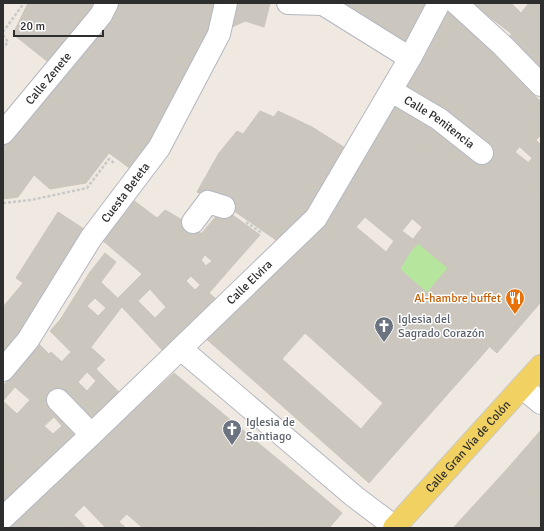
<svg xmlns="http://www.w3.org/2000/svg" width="544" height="531" font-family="Signika,sans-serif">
<rect width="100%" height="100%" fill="#efe9e1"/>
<polygon fill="#b6e59e" points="418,243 448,268 427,293 400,269 410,252"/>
<g fill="#cbc7bf" stroke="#cbc5ba" fill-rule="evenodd">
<polygon points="28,3 98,3 53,66 13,34"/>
<polygon points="115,3 220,3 214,30 135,172 109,153 86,183 50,189 34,175 18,197 3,199 3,141"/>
<polygon points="233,3 270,3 264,27 245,21 230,28"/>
<polygon points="329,3 429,3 407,49"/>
<polygon points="475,3 502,3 491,18 473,6"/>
<polygon points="502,3 511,3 521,13 529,3 539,3 512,34 491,18"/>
<polygon points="539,3 541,3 541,71 507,39"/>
<polygon points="450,6 494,50 475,75 504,104 487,122 490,124 475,139 400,88"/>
<polygon points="494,50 540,101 522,118 535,129 504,165 475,139 490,124 487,122 504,104 475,75"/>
<polygon points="394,97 440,126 422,150 419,145 396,130 400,123 394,120 397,113 389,108"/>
<polygon points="540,101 541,135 536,140 541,145 541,170 539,171 528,163 532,158 520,147 535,129 522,118"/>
<polygon points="389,108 397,113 394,120 400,123 396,130 419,145 429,164 448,178 435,194 443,201 422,227 409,216 351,176"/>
<polygon points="260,111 274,117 278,111 312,127 350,151 309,212 279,242 224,204 197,192 219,153 237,131 243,134"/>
<polygon points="440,126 483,159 446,204 435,194 448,178 429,164 422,150"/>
<polygon points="490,152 541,198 541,302 497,353 427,293 448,268 413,239 443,201 446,204"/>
<polygon points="515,152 539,171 541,170 541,198 504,165"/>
<path d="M351,176L412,219L402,231L418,243L410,252L400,269L403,272L388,289L332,240L335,236L322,226ZM365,217L394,241L386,252L356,227Z"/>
<path d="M129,197L157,218L165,210L191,225L236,262L209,293L179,265L163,283L160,280L154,284L102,240L115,225L108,219ZM205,255L212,261L206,266L201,260Z"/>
<polygon points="223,208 260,235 236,262 202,233"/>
<polygon points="58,212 90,233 3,362 3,307 23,283 16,278"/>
<polygon points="322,226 335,236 332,240 340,247 335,254 309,260 296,275 295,297 235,364 204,337"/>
<polygon points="340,247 388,289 381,297 446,354 464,333 485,352 407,440 386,422 403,403 290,303 295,297 296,275 309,260 335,254"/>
<polygon points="105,253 116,262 101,282 90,272"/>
<polygon points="179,265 191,276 186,281 195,290 200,285 217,300 203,314 163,283"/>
<path d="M90,272L124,304L91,347L60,320ZM95,298L106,308L98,316L87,306Z"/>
<polygon points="403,272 489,347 485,352 464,333 446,354 381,297"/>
<path d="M142,274L154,284L160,280L203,314L164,352L122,307L124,304L118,298ZM150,289L166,307L155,318L138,301Z"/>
<path d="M290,303L403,403L386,422L407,440L369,483L235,364ZM305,333L383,403L361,429L282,359Z"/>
<path d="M60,320L105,360L96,369L121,394L90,425L44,380L71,352L50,331ZM87,372L96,381L87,391L78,382Z"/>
<path d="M39,344L49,354L51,352L62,362L44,380L59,395L52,401L47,397L19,429L11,421L3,429V386ZM15,387L30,400L17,414L3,401Z"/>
<polygon points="174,373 227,417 170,485 182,496 153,528 143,528 72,467"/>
<path d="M47,397L83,432L62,452L52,440L41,449L19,429ZM54,417L62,426L53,434L44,426Z"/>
<polygon points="227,417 298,476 266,509 273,516 262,528 153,528 182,496 170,485"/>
<polygon points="11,421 41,449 52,440 62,452 41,472 25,454 3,473 19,492 15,496 3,483 3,429"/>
<polygon points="541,430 541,500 508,468"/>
<polygon points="25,454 41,472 19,492 3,473"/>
<polygon points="72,467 127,514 112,528 106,528 84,505 74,515 86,528 58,528 33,502"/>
<polygon points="508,468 541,500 541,528 453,528"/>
<polygon points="298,476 342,513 329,528 262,528 273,516 266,509"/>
<polygon points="3,483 15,496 3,507"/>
<polygon points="33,502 58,528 5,528"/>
<polygon points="119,522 126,528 112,528"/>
</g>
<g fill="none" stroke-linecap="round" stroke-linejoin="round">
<defs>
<g id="street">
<polyline points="288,3 323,4 405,55"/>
<path id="s1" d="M395,93L439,119L482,153"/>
<path id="s2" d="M3,133L101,15L107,3"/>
<polyline points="193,222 208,202 224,207"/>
<path id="s3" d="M3,370L28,340L91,238L159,148L219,34L226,3"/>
<polyline points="522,387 541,403"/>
<polyline points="58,400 87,430"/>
</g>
<g id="secondary">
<polyline points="456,3 503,46 541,85"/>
<polyline points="181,349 355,497 395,527"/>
<path id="s4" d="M3,518L92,434L316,218L410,58L439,3"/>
</g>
<g id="primary">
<path id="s5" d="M394,528L541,366"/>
</g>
</defs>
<use href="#street" stroke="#b4b7c1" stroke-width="24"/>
<use href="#secondary" stroke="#b4b7c1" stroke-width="24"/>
<use href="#primary" stroke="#c9c9c9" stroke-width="24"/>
<g stroke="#c9c9c9" stroke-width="2.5" stroke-dasharray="3 2" stroke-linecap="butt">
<polyline points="3,32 24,3"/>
<polyline points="3,35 8,42 3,48"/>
<polyline points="3,203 31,200 87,188 109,159 114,163"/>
<polyline points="246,222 262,233"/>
</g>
<use href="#street" stroke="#fff" stroke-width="22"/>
<use href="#secondary" stroke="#fff" stroke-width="22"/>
<use href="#primary" stroke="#f2d163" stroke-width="22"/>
</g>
<defs>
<symbol id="restaurant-pin" viewBox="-11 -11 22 30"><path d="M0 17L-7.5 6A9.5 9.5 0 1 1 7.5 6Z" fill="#e8710a" stroke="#fff"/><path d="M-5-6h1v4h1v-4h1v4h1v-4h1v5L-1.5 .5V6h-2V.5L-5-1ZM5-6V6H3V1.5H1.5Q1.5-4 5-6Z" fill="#fff"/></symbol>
<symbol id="church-pin" viewBox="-11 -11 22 30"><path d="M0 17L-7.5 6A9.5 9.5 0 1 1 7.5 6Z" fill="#6b7280" stroke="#fff"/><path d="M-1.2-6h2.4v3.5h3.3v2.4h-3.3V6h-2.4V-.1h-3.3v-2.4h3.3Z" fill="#fff"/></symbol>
</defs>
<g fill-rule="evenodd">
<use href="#restaurant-pin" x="504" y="287" width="22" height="30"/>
<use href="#church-pin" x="373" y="315" width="22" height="30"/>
<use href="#church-pin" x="221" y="418" width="22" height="30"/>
</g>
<g text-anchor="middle" stroke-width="3" stroke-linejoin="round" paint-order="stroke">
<g font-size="12" fill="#2e2e2e" stroke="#fff">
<text dy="4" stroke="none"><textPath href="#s2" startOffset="71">Calle Zenete</textPath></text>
<text dy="4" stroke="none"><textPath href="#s1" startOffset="53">Calle Penitencia</textPath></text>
<text dy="4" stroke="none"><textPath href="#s3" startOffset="216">Cuesta Beteta</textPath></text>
<text dy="4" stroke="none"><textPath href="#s4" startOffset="341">Calle Elvira</textPath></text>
<text dy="4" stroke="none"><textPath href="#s5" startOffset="110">Calle Gran Vía de Colón</textPath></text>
</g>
<g font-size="12" fill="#c56008" stroke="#fff" text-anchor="end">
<text x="501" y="302">Al-hambre buffet</text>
</g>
<g font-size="12" fill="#5b616d" stroke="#fff" text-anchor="start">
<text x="398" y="323">Iglesia del<tspan x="398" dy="14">Sagrado Corazón</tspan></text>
<text x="246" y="426">Iglesia de<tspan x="246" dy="14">Santiago</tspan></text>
</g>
</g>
<rect width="544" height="531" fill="none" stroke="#2e2e2e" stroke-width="8"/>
<path d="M14 30v6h89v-6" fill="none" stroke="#2e2e2e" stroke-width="2"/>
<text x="20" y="30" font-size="12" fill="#2e2e2e" stroke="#ffffff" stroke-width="3" paint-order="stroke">20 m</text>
</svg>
